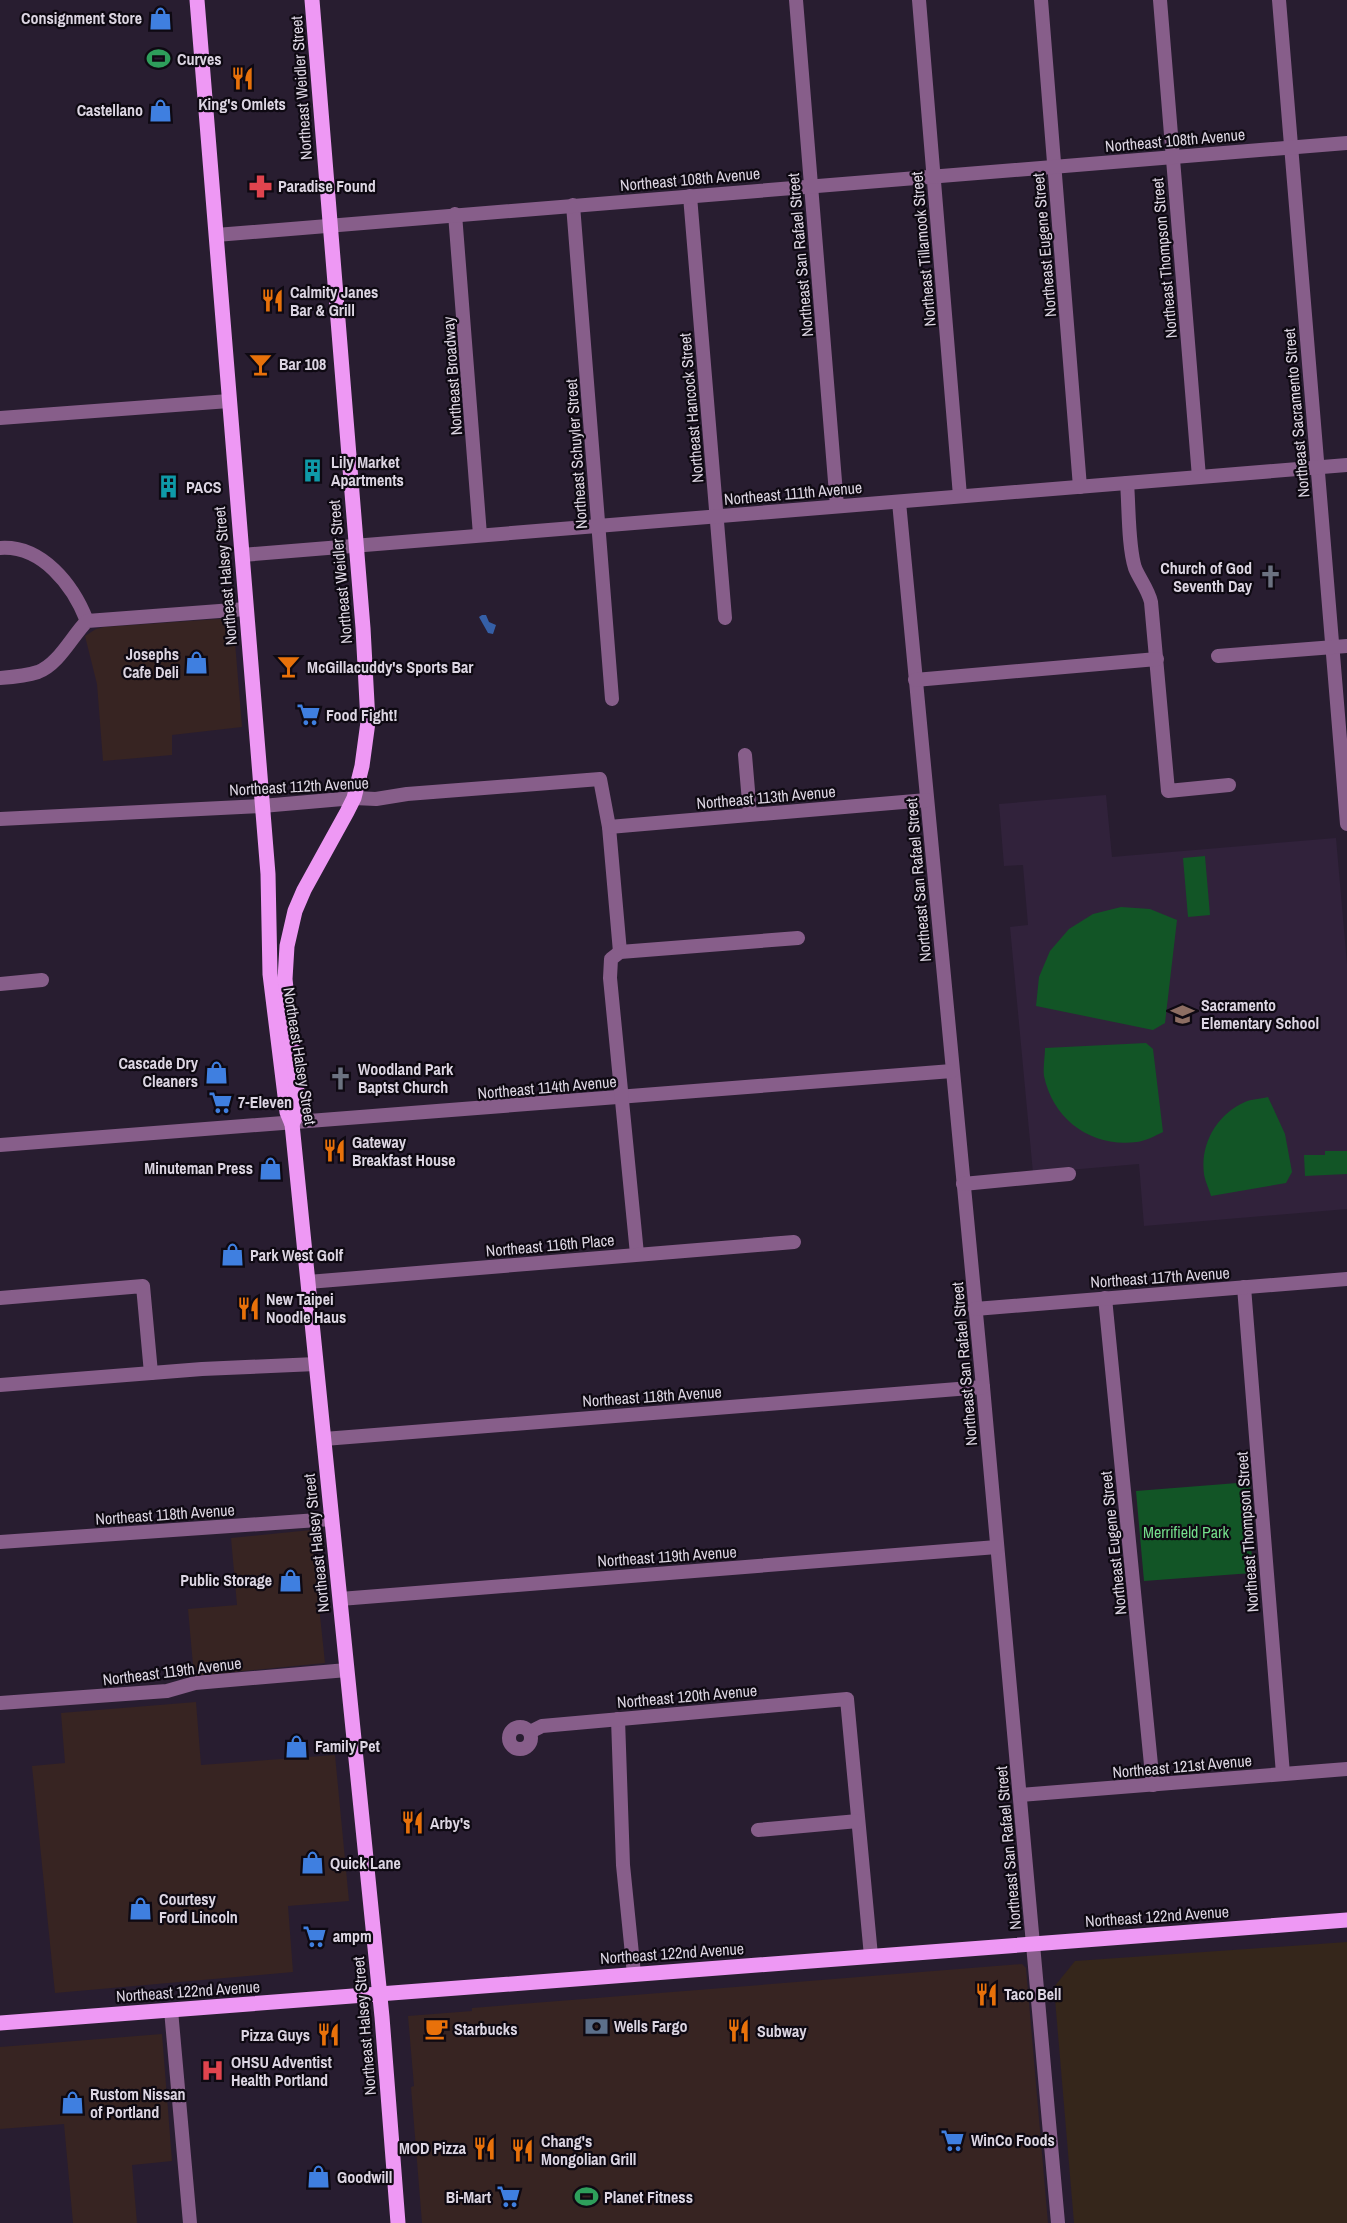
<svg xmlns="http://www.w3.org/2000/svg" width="1347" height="2223" font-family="'Archivo Narrow',sans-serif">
<rect width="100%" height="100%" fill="#281d30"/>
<g fill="#372422">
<polygon points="233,618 242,727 172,735 172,755 103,761 97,684 85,636 96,629 104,627"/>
<polygon points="311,1530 325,1663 194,1676 188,1609 237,1605 231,1538"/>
<polygon points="196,1702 201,1765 335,1755 349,1901 288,1906 293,1972 55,1993 32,1766 65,1763 61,1713"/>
<polygon points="1022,1964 1026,1968 1048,2223 422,2223 411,2087 414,2086 408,2016 472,2011 472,2008"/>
<polygon points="162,2034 172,2161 132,2165 137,2223 73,2223 64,2124 0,2129 0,2047"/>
</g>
<polygon fill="#35261b" points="1347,1942 1347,2223 1074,2223 1054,1987 1075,1961"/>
<polygon fill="#31223b" points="1106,795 1112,857 1336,838 1347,964 1347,1209 1144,1226 1139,1164 1033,1173 1010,927 1028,925 1023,865 1004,866 999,804"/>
<g fill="#125526">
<polygon points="1205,856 1210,915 1188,917 1183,858"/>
<polygon points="1121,907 1150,909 1177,920 1165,1023 1153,1030 1036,1006 1039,977 1050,951 1069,929 1093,914"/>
<path d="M1146,1043L1153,1049L1163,1132C1155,1136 1145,1141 1137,1142C1092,1148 1053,1120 1044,1076C1043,1067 1045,1056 1045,1048Z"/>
<path d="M1268,1097L1285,1134L1292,1172L1286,1183L1211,1196C1209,1189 1205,1181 1204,1174C1200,1144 1217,1114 1245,1102C1251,1099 1260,1099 1268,1097Z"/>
<polygon points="1325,1151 1347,1151 1347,1174 1305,1176 1304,1155 1325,1155"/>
<polygon points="1250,1482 1252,1573 1144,1581 1136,1491"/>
</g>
<polygon fill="#355fa6" points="482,615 486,615 489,622 496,625 493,634 488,633 479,617"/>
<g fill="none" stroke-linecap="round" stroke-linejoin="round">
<g stroke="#875e8a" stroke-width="14">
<polyline points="796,0 837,506"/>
<polyline points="919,0 960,496"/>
<polyline points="1041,0 1080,487"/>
<polyline points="1160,0 1199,477"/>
<polyline points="1279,0 1347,824"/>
<polyline points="690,196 725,618"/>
<polyline points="573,205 612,699"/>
<polyline points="455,214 480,535"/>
<polyline points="216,235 1347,143"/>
<polyline points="0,418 229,401"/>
<path d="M1127,483C1129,507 1128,546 1135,568C1140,580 1148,589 1151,602L1168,791L1229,785"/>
<polyline points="899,502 983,1387 1058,2223"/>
<path d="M0,548C42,545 73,585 87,621"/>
<polyline points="242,555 1347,465"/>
<polyline points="1218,656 1347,646"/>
<path d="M0,678C13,677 26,676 38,672C59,664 72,636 87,621L246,609"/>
<polyline points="915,680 1157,659"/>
<polyline points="745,755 750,814"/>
<polyline points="0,819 262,806 354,798 376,799 407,794 600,779 609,827 620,952"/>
<polyline points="609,827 927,800"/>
<polyline points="0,984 42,980"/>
<polyline points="0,1145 952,1071"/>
<polyline points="963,1184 1069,1174"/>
<polyline points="637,1254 610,978 611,959 620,952 798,938"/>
<polyline points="308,1282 794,1242"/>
<polyline points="1244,1287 1283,1774"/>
<polyline points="0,1298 143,1286 151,1373"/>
<polyline points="1105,1298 1153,1785"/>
<polyline points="975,1309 1347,1279"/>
<polyline points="0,1385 202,1369 316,1364"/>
<polyline points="324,1439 983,1387"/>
<polyline points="0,1542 332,1519"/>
<polyline points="340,1599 997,1547"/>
<polyline points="0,1703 167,1691 195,1683 347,1670"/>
<polyline points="618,1719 623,1865 634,1974"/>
<circle cx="520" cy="1738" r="11"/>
<polyline points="530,1732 542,1726 847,1699 871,1956"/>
<polyline points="1020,1795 1347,1769"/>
<polyline points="758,1830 858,1821"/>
<polyline points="171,2010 190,2223"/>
</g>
<g stroke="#ee98f4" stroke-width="15">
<polyline points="197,0 268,874 270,974 287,1112 292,1124 382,2017 398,2223"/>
<polyline points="292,1124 299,1110 285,979 287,946 295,911 304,890 347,812 354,798 362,766 368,722 363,628 312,0"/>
<polyline points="0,2023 1347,1920"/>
</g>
</g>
<defs>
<symbol id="shop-bare" viewBox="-9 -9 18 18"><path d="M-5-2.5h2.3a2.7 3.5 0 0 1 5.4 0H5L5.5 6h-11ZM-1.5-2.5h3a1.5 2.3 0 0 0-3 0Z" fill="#3f7fe0" stroke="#0e0912" stroke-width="2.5" paint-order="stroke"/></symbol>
<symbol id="stadium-bare" viewBox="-9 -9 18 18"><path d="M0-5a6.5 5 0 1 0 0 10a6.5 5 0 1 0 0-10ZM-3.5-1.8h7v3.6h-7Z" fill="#2e9e5b" stroke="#0e0912" stroke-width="2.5" paint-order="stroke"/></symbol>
<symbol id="restaurant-bare" viewBox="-9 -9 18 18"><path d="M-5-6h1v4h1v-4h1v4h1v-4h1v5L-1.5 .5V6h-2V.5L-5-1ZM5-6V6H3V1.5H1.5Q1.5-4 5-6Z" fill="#e8710a" stroke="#0e0912" stroke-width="2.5" paint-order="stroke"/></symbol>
<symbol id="pharmacy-bare" viewBox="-9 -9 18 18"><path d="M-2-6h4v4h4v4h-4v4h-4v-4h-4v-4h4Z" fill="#e0444e" stroke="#0e0912" stroke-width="2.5" paint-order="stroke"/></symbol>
<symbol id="bar-bare" viewBox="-9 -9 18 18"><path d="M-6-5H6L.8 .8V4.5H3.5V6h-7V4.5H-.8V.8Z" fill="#e8710a" stroke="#0e0912" stroke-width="2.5" paint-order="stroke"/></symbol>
<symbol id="building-bare" viewBox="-9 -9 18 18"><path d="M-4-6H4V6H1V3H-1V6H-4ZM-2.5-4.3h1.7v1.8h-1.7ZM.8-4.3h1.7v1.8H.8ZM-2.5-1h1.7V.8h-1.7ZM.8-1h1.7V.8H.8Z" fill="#0f9aa8" stroke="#0e0912" stroke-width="2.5" paint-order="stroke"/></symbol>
<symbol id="church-bare" viewBox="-9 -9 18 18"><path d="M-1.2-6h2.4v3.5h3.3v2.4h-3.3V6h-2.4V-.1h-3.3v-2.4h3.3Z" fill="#6b7280" stroke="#0e0912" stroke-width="2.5" paint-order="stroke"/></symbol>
<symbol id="supermarket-bare" viewBox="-9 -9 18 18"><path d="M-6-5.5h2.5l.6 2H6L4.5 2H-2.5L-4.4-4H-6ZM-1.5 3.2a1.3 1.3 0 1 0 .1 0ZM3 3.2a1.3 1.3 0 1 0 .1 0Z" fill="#3f7fe0" stroke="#0e0912" stroke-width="2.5" paint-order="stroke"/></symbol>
<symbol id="school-bare" viewBox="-9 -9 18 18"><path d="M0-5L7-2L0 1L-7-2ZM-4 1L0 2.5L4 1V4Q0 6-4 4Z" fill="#8d6e63" stroke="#0e0912" stroke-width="2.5" paint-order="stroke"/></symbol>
<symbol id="bank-bare" viewBox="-9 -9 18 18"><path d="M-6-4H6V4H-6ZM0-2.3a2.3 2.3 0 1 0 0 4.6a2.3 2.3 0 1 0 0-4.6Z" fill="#5c6f8a" stroke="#0e0912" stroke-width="2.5" paint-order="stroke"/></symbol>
<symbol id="cafe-bare" viewBox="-9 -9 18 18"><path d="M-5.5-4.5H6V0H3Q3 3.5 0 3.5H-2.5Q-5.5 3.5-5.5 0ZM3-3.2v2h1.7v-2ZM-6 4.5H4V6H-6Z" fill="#e8710a" stroke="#0e0912" stroke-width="2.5" paint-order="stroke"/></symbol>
<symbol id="hospital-bare" viewBox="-9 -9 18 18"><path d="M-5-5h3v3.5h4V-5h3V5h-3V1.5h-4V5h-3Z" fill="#e0444e" stroke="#0e0912" stroke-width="2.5" paint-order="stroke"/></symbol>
</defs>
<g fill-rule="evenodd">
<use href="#shop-bare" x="144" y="2" width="33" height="33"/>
<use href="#stadium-bare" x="142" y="42" width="33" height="33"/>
<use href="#restaurant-bare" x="226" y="62" width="33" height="33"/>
<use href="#shop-bare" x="144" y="94" width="33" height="33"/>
<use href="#pharmacy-bare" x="244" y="170" width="33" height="33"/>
<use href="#restaurant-bare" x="256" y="284" width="33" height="33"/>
<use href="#bar-bare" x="244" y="348" width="33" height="33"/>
<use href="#building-bare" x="296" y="454" width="33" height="33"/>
<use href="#building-bare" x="152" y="470" width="33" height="33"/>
<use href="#church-bare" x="1254" y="560" width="33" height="33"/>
<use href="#shop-bare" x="180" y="646" width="33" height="33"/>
<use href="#bar-bare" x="272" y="650" width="33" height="33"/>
<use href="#supermarket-bare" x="292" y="698" width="33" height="33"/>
<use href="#school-bare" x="1166" y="998" width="33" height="33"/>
<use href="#shop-bare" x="200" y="1056" width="33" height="33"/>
<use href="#church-bare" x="324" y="1062" width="33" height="33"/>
<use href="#supermarket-bare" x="204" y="1086" width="33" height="33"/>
<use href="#restaurant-bare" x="318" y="1134" width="33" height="33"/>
<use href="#shop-bare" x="254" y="1152" width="33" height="33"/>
<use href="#shop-bare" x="216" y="1238" width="33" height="33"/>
<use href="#restaurant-bare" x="232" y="1292" width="33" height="33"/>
<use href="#shop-bare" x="274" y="1564" width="33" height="33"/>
<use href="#shop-bare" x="280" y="1730" width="33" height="33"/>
<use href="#restaurant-bare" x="396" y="1806" width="33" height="33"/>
<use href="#shop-bare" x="296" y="1846" width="33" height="33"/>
<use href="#shop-bare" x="124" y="1892" width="33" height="33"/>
<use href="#supermarket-bare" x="298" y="1920" width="33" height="33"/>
<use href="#restaurant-bare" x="970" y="1978" width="33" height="33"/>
<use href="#bank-bare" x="580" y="2010" width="33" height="33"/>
<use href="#cafe-bare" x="420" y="2012" width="33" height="33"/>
<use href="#restaurant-bare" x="722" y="2014" width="33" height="33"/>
<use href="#restaurant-bare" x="312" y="2018" width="33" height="33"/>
<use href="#hospital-bare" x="196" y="2054" width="33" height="33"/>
<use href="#shop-bare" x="56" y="2086" width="33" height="33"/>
<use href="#supermarket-bare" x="936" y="2124" width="33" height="33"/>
<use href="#restaurant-bare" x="468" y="2132" width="33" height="33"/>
<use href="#restaurant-bare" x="506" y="2134" width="33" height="33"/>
<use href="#shop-bare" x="302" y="2160" width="33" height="33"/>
<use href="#supermarket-bare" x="492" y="2180" width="33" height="33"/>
<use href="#stadium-bare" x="570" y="2180" width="33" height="33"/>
</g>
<g text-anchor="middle" stroke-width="4.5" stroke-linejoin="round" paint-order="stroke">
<g font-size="16" font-weight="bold" fill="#dcd5e2" stroke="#0e0912" text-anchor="start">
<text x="142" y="24" text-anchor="end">Consignment Store</text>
<text x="177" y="65">Curves</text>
<text x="242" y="110" text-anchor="middle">King's Omlets</text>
<text x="143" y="116" text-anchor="end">Castellano</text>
<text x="278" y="192">Paradise Found</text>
<text x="290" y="298">Calmity Janes<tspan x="290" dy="18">Bar &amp; Grill</tspan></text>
<text x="279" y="370">Bar 108</text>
<text x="331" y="468">Lily Market<tspan x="331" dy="18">Apartments</tspan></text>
<text x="186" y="493">PACS</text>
<text x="1252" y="574" text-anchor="end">Church of God<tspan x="1252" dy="18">Seventh Day</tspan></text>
<text x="179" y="660" text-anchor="end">Josephs<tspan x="179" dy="18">Cafe Deli</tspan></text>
<text x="307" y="673">McGillacuddy's Sports Bar</text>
<text x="326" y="721">Food Fight!</text>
<text x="1201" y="1011">Sacramento<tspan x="1201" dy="18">Elementary School</tspan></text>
<text x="198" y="1069" text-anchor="end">Cascade Dry<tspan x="198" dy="18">Cleaners</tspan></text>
<text x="358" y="1075">Woodland Park<tspan x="358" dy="18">Baptst Church</tspan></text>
<text x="238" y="1108">7-Eleven</text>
<text x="352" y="1148">Gateway<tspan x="352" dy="18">Breakfast House</tspan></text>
<text x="253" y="1174" text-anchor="end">Minuteman Press</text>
<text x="250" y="1261">Park West Golf</text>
<text x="266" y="1305">New Taipei<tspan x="266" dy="18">Noodle Haus</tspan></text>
<text x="272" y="1586" text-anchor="end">Public Storage</text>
<text x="315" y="1752">Family Pet</text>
<text x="430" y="1829">Arby's</text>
<text x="330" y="1869">Quick Lane</text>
<text x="159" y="1905">Courtesy<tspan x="159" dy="18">Ford Lincoln</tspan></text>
<text x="333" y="1942">ampm</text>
<text x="1004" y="2000">Taco Bell</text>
<text x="614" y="2032">Wells Fargo</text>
<text x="454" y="2035">Starbucks</text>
<text x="757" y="2037">Subway</text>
<text x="310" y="2041" text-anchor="end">Pizza Guys</text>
<text x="231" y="2068">OHSU Adventist<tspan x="231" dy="18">Health Portland</tspan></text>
<text x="90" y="2100">Rustom Nissan<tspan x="90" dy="18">of Portland</tspan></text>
<text x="971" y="2146">WinCo Foods</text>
<text x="541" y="2147">Chang's<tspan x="541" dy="18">Mongolian Grill</tspan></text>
<text x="466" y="2154" text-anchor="end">MOD Pizza</text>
<text x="337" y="2183">Goodwill</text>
<text x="491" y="2203" text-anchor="end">Bi-Mart</text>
<text x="604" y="2203">Planet Fitness</text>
</g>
<g font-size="16" fill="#dcd5e2" stroke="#0e0912">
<text transform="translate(301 88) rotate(-94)" y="6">Northeast Weidler Street</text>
<text transform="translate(1175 140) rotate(-5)" y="6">Northeast 108th Avenue</text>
<text transform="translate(690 179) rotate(-5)" y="6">Northeast 108th Avenue</text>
<text transform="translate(1044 245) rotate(-95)" y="6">Northeast Eugene Street</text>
<text transform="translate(923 249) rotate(-95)" y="6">Northeast Tillamook Street</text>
<text transform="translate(800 255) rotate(-95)" y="6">Northeast San Rafael Street</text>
<text transform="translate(1164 258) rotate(-95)" y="6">Northeast Thompson Street</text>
<text transform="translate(452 376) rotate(-94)" y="6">Northeast Broadway</text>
<text transform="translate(691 408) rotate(-95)" y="6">Northeast Hancock Street</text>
<text transform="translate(1296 413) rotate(-95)" y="6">Northeast Sacramento Street</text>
<text transform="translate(576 454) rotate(-94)" y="6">Northeast Schuyler Street</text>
<text transform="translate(793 493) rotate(-5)" y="6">Northeast 111th Avenue</text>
<text transform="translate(340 572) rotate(-95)" y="6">Northeast Weidler Street</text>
<text transform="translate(225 576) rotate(-95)" y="6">Northeast Halsey Street</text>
<text transform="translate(299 786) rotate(-3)" y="6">Northeast 112th Avenue</text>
<text transform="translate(766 797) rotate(-5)" y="6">Northeast 113th Avenue</text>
<text transform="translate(918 880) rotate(-95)" y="6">Northeast San Rafael Street</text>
<text transform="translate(300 1056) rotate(81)" y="6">Northeast Halsey Street</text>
<text transform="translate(547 1087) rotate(-5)" y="6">Northeast 114th Avenue</text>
<text transform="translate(550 1245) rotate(-5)" y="6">Northeast 116th Place</text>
<text transform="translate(1160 1277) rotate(-4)" y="6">Northeast 117th Avenue</text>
<text transform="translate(964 1364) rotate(-95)" y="6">Northeast San Rafael Street</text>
<text transform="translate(652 1396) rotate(-4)" y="6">Northeast 118th Avenue</text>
<text transform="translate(165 1514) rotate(-4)" y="6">Northeast 118th Avenue</text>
<text transform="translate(1247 1532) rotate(-94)" y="6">Northeast Thompson Street</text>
<text transform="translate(316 1543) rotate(-96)" y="6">Northeast Halsey Street</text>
<text transform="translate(1113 1543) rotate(-96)" y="6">Northeast Eugene Street</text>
<text transform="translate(667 1556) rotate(-4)" y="6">Northeast 119th Avenue</text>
<text transform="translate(172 1671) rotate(-7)" y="6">Northeast 119th Avenue</text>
<text transform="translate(687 1696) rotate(-5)" y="6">Northeast 120th Avenue</text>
<text transform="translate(1182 1766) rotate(-5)" y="6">Northeast 121st Avenue</text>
<text transform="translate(1008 1848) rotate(-95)" y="6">Northeast San Rafael Street</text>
<text transform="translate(1157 1916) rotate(-4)" y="6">Northeast 122nd Avenue</text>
<text transform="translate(672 1953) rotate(-4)" y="6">Northeast 122nd Avenue</text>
<text transform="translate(188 1991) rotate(-4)" y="6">Northeast 122nd Avenue</text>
<text transform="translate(364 2026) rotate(-95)" y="6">Northeast Halsey Street</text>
</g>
<g font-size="16" fill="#74de8b" stroke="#0e0912">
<text x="1186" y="1538">Merrifield Park</text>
</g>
</g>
</svg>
